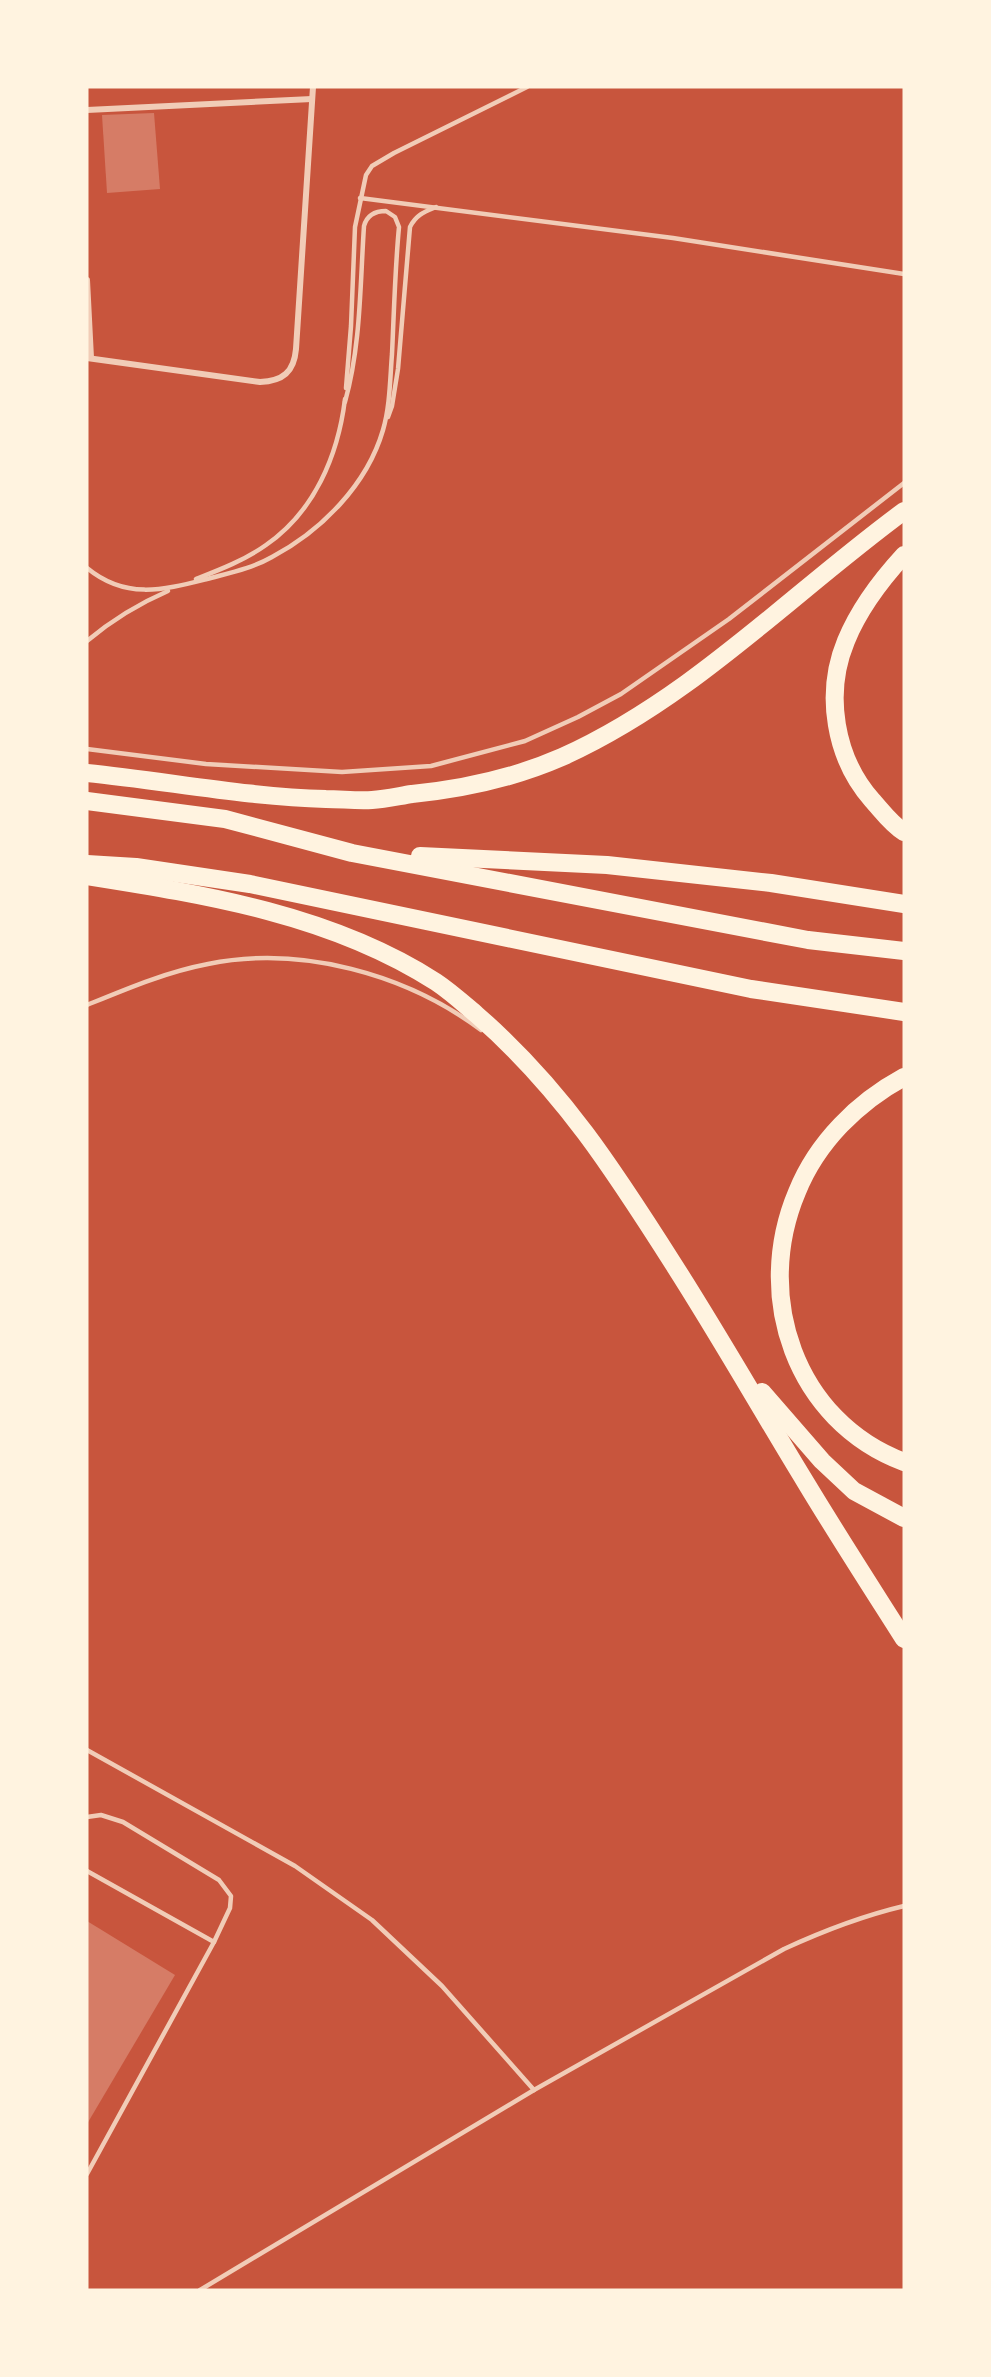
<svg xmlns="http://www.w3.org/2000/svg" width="991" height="2377" font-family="'Alegreya Sans',sans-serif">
<rect width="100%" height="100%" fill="#c8553d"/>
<g fill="#d67c66">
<polygon points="154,113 160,189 107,193 102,115"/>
<polygon points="87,1921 175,1975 87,2124"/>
</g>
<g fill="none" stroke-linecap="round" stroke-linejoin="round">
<g stroke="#f1ccb7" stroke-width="4.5">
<polyline points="360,198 673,238 904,274"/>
<polyline points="346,388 351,326 355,227 366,175 372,166 394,153 527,87"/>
<path d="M388,417L392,406L398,369L410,227C416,215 424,212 436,207"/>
<path d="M87,568C126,600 163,590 207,579C229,573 253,568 272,557C321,531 367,485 383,430C390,406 390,379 392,354C394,312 395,269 399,227L395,217L386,211C375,211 367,215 364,226C360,285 361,345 345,402"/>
<path d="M196,579C219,570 245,560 266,545C314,512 338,456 345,399"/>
<path d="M87,641C112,620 138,604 168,591"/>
<polyline points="87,749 206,764 342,772 431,766 525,741 578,717 621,694 729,619 904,483"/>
<path d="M87,1005C126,989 166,972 208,964C301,945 406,974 481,1030"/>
<polyline points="87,1750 295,1866 372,1920 442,1986 534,2090"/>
<polyline points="87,1817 101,1815 123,1822 219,1880 231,1896 230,1908 214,1942"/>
<polyline points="87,1871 214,1942 87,2174"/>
<path d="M200,2290L534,2090L784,1949C823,1931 862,1916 904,1906"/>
</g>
<g stroke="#f1ccb7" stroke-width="6">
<polyline points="87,110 312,99"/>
<polyline points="87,280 91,358"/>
<path d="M87,358L260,382C283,381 294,372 296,349L313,87"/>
</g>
<g stroke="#fff3e0" stroke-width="18">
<path d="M904,555C881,580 859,609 846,641C824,694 835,758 872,800C882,811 891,824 904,832"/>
<path d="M87,773C167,781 246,797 326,799C341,799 357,801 372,800C385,799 399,796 412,794C463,789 514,778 562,757C691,699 791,594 904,511"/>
<polyline points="87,801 225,819 352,853 808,940 904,951"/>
<polyline points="420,856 607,865 771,883 904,904"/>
<polyline points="87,864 136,867 250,884 751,989 904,1012"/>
<path d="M87,876C207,895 332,915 436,982C451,992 464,1004 477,1015C562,1089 615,1172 674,1265C720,1337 762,1411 806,1483C838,1536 871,1587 904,1639"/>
<path d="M904,1077C858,1102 817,1142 797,1192C753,1296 795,1421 904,1462"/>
<polyline points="762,1392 822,1461 854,1491 904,1518"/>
</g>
</g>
<rect width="991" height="2377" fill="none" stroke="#fff3e0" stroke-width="177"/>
</svg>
